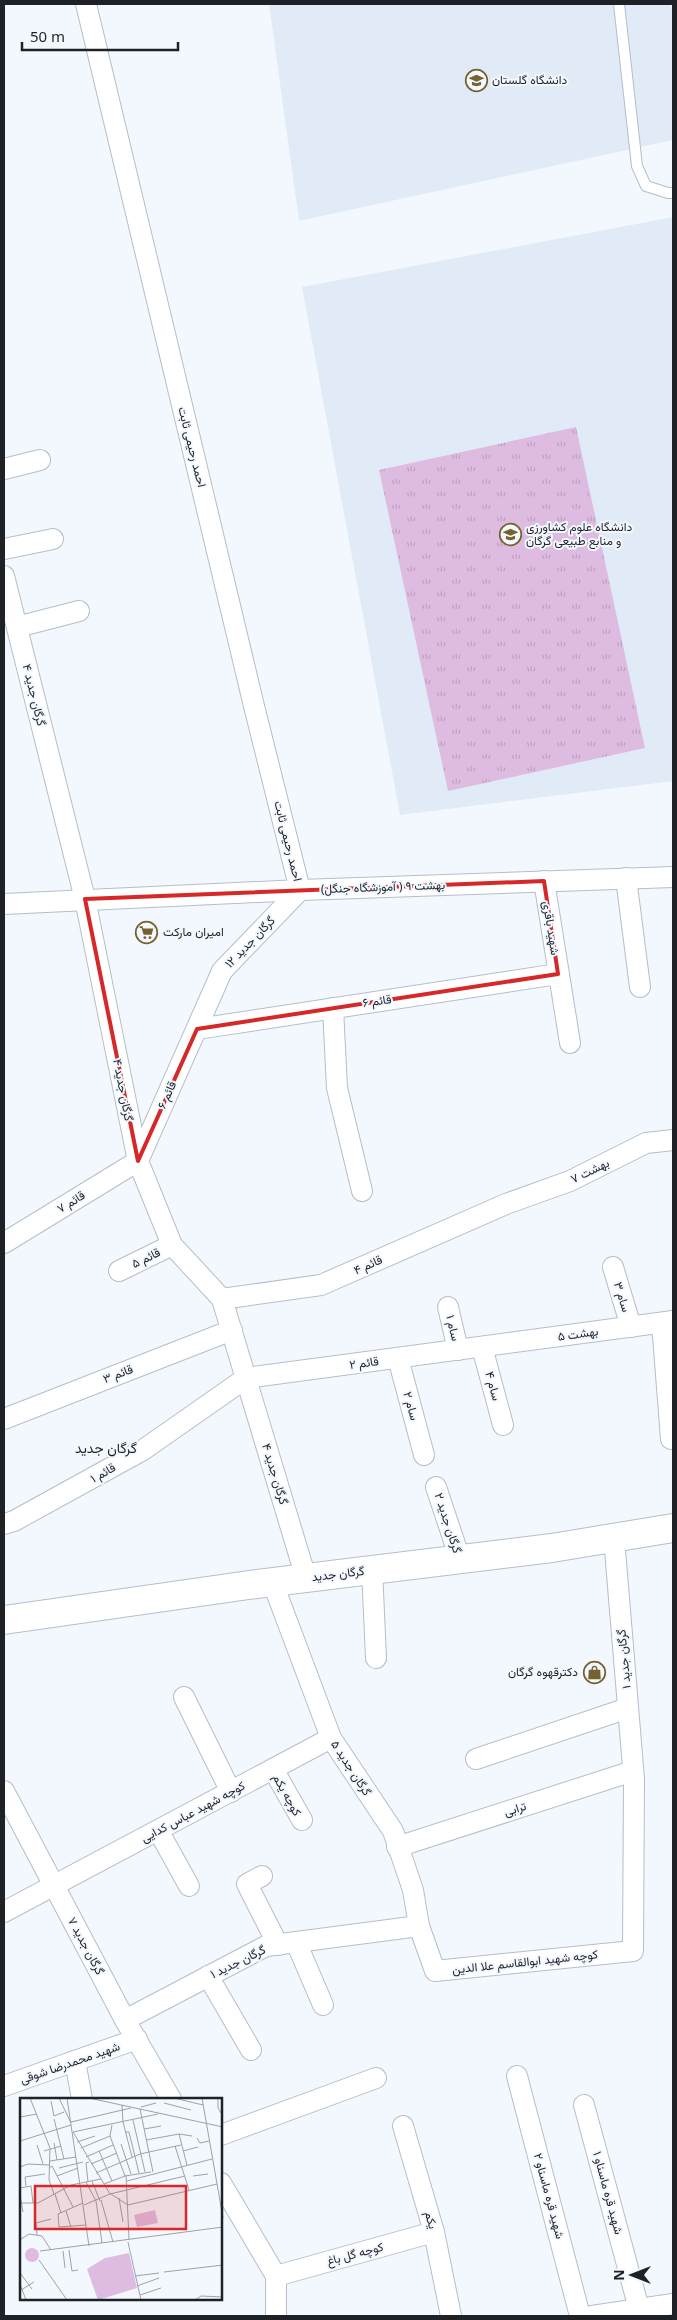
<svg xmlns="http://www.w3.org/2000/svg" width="677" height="2320" font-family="'Noto Sans',Vazirmatn,sans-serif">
<defs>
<pattern id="grass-tufts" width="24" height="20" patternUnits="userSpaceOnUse" patternTransform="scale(1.25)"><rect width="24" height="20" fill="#debce1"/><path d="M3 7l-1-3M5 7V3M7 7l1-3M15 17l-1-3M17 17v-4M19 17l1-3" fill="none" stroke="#bea1c1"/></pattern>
</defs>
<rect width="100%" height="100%" fill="#f3f8fe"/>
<g fill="#e1ebf7">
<polygon points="269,4 671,4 673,19 673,140 299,221"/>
<polygon points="673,217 673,781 400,815 302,287"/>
</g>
<polygon fill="url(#grass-tufts)" points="576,427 645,748 448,791 379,470"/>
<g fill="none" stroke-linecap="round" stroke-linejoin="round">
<defs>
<polyline id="lane" points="619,4 637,166 646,186 668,193 673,193"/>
<g id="street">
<polyline points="86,4 254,706 300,890 222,971 138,1161"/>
<polyline points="4,469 40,460"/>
<polyline points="4,549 53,539"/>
<polyline points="4,576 85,899 138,1161 172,1245 222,1299 306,1578"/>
<polyline points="17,627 79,611"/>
<polyline points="626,878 640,987"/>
<polyline points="544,881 570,1043"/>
<polyline points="4,904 300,890 673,877"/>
<polyline points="333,1008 337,1088 362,1191"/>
<polyline points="197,1029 558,974"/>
<polyline points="4,1243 138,1161"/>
<polyline points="613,1267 631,1327"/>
<polyline points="119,1271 172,1245"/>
<polyline points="222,1299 321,1285 506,1204 570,1181 646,1143 673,1140"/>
<polyline points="448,1307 458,1350"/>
<polyline points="662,1323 671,1439"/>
<polyline points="482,1347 503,1425"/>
<polyline points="398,1358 424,1455"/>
<polyline points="4,1419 232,1330"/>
<polyline points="436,1487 460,1559"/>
<polyline points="4,1524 14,1521 143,1450 246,1378 673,1321"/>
<polyline points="372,1569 376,1658"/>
<polyline points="272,1581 331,1738 393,1831 413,1890 419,1926 435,1971 633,1951 634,1779 614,1538"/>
<polyline points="184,1697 231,1792"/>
<polyline points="476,1759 628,1708"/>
<polyline points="273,1769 302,1820"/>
<polyline points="4,1791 125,2020 171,2099"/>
<polyline points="158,1830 189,1886"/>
<polyline points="397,1847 633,1771"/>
<polyline points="262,1876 247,1884 278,1945"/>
<polyline points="4,1912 331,1738"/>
<polyline points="296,1942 323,2005"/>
<polyline points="208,1976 251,2050"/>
<polyline points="125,2020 266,1946 419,1926"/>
<polyline points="75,2061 82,2099"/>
<polyline points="517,2076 580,2316"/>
<polyline points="4,2086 137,2039"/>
<polyline points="584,2105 639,2309"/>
<polyline points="403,2126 434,2232 451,2316"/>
<polyline points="221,2135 376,2078"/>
<polyline points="221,2183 276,2276"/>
<polyline points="276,2276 434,2232"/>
<polyline points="276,2316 276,2276"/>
<polyline points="592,2316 673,2304"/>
</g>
<polyline id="secondary" points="4,1620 249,1585 552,1548 673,1528"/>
</defs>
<use href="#lane" stroke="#b4becc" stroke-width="12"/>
<use href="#street" stroke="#b4becc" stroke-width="22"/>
<use href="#secondary" stroke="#b4becc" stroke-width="30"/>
<use href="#lane" stroke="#fff" stroke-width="10"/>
<use href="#street" stroke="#fff" stroke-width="20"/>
<use href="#secondary" stroke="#fff" stroke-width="28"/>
</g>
<path fill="none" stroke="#d62828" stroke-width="4" stroke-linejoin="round" d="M544,881L558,974L197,1029L138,1161L85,899Z"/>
<defs>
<symbol id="university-ring" viewBox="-11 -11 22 22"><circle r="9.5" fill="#f3f8fe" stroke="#756230" stroke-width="1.5"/><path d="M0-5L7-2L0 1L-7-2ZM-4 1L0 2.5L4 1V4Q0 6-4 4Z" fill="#756230"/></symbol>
<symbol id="supermarket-ring" viewBox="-11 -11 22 22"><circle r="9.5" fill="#f3f8fe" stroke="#756230" stroke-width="1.5"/><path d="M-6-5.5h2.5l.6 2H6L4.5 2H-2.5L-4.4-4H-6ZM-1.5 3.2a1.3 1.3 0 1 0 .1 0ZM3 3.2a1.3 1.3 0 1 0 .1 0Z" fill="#756230"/></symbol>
<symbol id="shop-ring" viewBox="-11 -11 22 22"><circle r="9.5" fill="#f3f8fe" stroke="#756230" stroke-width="1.5"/><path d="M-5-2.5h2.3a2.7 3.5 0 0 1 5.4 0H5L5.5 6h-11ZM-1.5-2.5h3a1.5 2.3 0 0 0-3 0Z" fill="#756230"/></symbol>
</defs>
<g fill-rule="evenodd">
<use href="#university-ring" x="464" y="68" width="25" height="25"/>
<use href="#university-ring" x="498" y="522" width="25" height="25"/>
<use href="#supermarket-ring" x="134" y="920" width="25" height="25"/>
<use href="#shop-ring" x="582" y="1660" width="25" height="25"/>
</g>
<g text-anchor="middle" stroke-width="4" stroke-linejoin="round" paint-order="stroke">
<g font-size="12" fill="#1e2227" stroke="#f3f8fe" text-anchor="start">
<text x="492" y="84">دانشگاه گلستان</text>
<text x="526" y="531">دانشگاه علوم کشاورزی<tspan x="526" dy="14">و منابع طبیعی گرگان</tspan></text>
<text x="163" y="936">امیران مارکت</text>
<text x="578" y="1676" text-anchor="end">دکترقهوه گرگان</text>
</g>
<g font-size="12" fill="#1e2227" stroke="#f3f8fe">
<text transform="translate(192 447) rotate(76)" y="4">احمد رحیمی ثابت</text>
<text transform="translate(34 695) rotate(76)" y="4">گرگان جدید ۴</text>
<text transform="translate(288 841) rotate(76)" y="4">احمد رحیمی ثابت</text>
<text transform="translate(383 887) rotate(-2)" y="4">بهشت ۹ ( آموزشگاه جنگل)</text>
<text transform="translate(551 928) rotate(81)" y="4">شهید باقری</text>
<text transform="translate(250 942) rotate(-46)" y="4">گرگان جدید ۱۲</text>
<text transform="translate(377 1001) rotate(-8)" y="4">قائم ۶</text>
<text transform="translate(123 1090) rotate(79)" y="4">گرگان جدید ۴</text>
<text transform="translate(167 1095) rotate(-66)" y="4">۶ قائم</text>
<text transform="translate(590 1171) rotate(-26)" y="4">بهشت ۷</text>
<text transform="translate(71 1202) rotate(-32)" y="4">۷ قائم</text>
<text transform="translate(146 1258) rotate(-26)" y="4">۵ قائم</text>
<text transform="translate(368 1265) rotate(-24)" y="4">قائم ۴</text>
<text transform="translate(622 1297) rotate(73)" y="4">۳ سام</text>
<text transform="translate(453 1328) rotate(77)" y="4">۱ سام</text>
<text transform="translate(578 1334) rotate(-8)" y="4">بهشت ۵</text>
<text transform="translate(364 1363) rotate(-8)" y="4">۲ قائم</text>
<text transform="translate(118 1374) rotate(-21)" y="4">۳ قائم</text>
<text transform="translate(493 1386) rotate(75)" y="4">۴ سام</text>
<text transform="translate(411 1406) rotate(75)" y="4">۲ سام</text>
<text transform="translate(103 1473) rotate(-30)" y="4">۱ قائم</text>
<text transform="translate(275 1474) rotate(73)" y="4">گرگان جدید ۴</text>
<text transform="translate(448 1523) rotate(72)" y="4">۲ گرگان جدید</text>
<text transform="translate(338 1574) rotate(-7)" y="4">گرگان جدید</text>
<text transform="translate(624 1659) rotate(-95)" y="4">گرگان جدید ۱</text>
<text transform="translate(351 1768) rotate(57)" y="4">گرگان جدید ۵</text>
<text transform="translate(287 1795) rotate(61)" y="4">کوچه یکم</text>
<text transform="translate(515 1809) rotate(-18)" y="4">ترابی</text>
<text transform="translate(193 1812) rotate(-28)" y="4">کوچه شهید عباس کدایی</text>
<text transform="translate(86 1946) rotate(62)" y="4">گرگان جدید ۷</text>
<text transform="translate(238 1962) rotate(-26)" y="4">گرگان جدید ۱</text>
<text transform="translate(525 1962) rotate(-6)" y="4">کوچه شهید ابوالقاسم علا الدین</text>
<text transform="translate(70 2063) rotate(-19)" y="4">شهید محمدرضا شوقی</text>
<text transform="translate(608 2193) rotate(75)" y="4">۱ شهید قره ماسناو</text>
<text transform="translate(549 2196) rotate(75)" y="4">۲ شهید قره ماسناو</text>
<text transform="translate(431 2220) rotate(74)" y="4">یکم</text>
<text transform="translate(355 2254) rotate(-15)" y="4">کوچه گل باغ</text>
</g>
<g font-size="14" fill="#1e2227" stroke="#f3f8fe">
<text x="106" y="1453">گرگان جدید</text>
</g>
</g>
<g transform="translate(20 2098)">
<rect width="202" height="202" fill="#f3f8fe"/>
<path d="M135,112L138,125L117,129L114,117ZM5 157a7 7 0 1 1 14 0a7 7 0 1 1-14 0Z" fill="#debce1"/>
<path d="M109,155L117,190L78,202L67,171L85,160Z" fill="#debce1"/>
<path fill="none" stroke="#9ea2a8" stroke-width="1" d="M10,0L30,50L29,82L34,96M39,0L51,25M47,0L69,148M69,0L203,29M154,0L183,7M182,0L203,120M198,0V10L203,18M31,3L34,18L44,14M144,5L171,12M102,7L103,24L112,59M121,9L136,5M120,11L133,74M0,19L17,16M34,21L44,61M113,22L125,74M51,24L111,10M92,27L90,38L105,78M124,31L141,28M105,34H109L119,75M159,36L167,67M177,40L180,45L189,43M126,42L159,36L172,38M0,43L51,27M57,44L75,38M34,45L37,62M101,46L111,76M17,47L23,66M155,48L169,92M61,50L90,38M24,53L41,48M79,53L92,83M163,53L178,49M66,59L93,47M30,63L56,59M71,66L97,55M0,69L8,66L29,67M29,70L32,68L53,109M39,70L63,64M76,75L120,56L161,47M106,77L109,141M37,78L58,70M173,78L188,76M72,83L80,103M107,83L192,61M66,84L76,103L82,145M68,84L66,65L69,64M84,86L105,78L131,74M6,88L5,79L25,76M0,90L11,88L13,105M35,96L41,115M90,96L53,34L138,16M91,96L108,107L197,86M0,97L3,114M99,100L103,124M81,102L93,144M0,105H18M18,105L51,87L81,81M63,105L38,116L39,129L66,127M64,107L90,96L165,78M46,113L51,129M17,137L16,125L31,121M1,141L9,136L22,138L31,152M108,144L121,202M49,152L52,173L58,172M20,153L203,129M43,153L45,170M19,162L47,202M144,174L203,167M0,175L12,191M115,178L139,175M0,186L6,202M117,188L139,180M1,192L14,184M120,197L141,190M175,202L181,198L203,199"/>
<path fill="#d62828" fill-opacity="0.15" stroke="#d62828" stroke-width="2.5" d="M15,88H166V131H15Z"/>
<rect width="202" height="202" fill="none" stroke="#1e2227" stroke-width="2.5"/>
</g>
<rect width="677" height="2320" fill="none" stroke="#1e2227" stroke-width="10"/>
<g transform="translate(632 2275) rotate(270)" stroke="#f3f8fe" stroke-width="4" paint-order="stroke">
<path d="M0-4L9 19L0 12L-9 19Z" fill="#1e2227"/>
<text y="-8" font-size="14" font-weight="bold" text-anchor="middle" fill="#1e2227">N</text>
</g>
<path d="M22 42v8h156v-8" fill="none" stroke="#1e2227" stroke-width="2.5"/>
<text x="30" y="42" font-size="15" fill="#1e2227" stroke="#f3f8fe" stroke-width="4" paint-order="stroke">50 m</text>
</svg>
